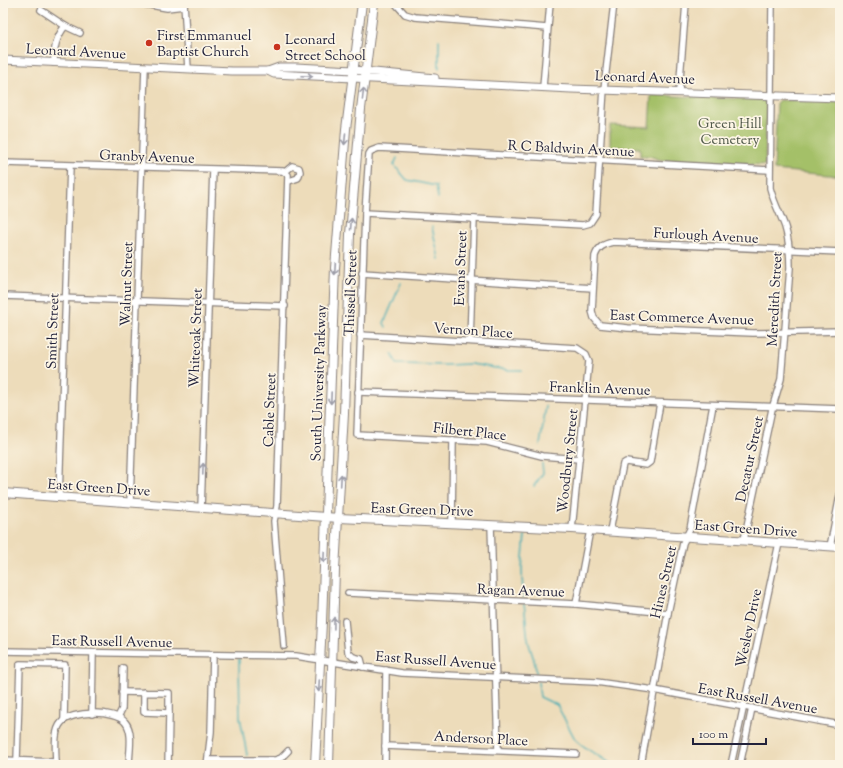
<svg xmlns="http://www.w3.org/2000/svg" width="843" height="768" font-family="'Sorts Mill Goudy',serif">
<rect width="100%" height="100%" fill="#fcf5e5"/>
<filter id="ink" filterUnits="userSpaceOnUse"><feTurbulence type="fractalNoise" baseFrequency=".025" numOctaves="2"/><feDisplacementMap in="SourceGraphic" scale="8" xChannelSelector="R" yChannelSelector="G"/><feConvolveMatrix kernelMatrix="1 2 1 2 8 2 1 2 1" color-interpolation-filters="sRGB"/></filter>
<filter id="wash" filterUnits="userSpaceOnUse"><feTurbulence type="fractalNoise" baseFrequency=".012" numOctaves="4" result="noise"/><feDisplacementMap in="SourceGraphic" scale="16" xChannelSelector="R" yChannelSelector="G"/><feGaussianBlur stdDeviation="0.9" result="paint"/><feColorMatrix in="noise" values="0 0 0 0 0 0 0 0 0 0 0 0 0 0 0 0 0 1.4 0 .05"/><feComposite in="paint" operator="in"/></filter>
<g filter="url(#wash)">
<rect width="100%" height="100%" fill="#eddcba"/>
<g fill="#a4c067" stroke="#637151">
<polygon points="651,95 767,100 765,165 661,160 649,156 640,156 640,148 610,147 610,125 649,127"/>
<polygon points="779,100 840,102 840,176 774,170 777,102"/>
</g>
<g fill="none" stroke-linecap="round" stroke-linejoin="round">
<g stroke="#39abb3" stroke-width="1.5">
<polyline points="439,68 439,40"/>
<polyline points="397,158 394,165 407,180 436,186 438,198"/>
<polyline points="432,227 439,259"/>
<polyline points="386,327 384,323 401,283"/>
<polyline points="392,354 397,364 444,365 471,364 508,370 522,370"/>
<polyline points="540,445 546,406"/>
<polyline points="534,486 543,473 542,463"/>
<polyline points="523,598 522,569 525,535"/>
<path d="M524,604C526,616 526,628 528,639C530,652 536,659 536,673"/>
<polyline points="239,659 240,717 247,755"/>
<polyline points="538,682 540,697 557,705 575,739 583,746 613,765"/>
</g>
</g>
</g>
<g filter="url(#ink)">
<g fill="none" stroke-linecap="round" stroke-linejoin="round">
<defs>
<g id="minor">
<polyline points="139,3 167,8 184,6"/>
<polyline points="184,3 188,69"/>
<polyline points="395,3 405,14 415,17 547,28"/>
<polyline points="41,10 65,26 80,33"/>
<path d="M54,63C54,47 56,38 65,26"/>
<polyline points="543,87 550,3"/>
<polyline points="679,91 686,3"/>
<polyline points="3,163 283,171 288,175 277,506 274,521 284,646"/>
<polyline points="285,172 292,166 299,168 300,172 298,178 289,181"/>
<polyline points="365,213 583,225 590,223 596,214 604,89 614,3"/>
<path d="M840,252L613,242C604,244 598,247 595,256L592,311L594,318L600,325L628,328L753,333L840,331"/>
<polyline points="362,273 593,288"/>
<polyline points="3,296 285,306"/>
<polyline points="360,335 577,348 586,354 589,361 572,529"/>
<polyline points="470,341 474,219"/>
<polyline points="358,392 840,409"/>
<polyline points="579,459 542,456 487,442 357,435 365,213 369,154 371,151 379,148 769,170"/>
<polyline points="59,497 70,166"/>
<polyline points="130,503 145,67"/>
<polyline points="201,508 213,170"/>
<polyline points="452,523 453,440"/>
<polyline points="491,525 498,750"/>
<polyline points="610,531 623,464 626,462 646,465 650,462 660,403"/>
<path d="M744,540L772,409L781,379L790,268C790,254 789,240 785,227C780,213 774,203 770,188L772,3"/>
<polyline points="830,547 840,495"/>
<polyline points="348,593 576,604 668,613"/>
<polyline points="576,604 590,530"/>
<polyline points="345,621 348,652 353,657 361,659 363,667"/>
<polyline points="3,651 296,656 402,673 596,682 654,690 840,725"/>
<polyline points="122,692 169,693 169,713 144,712 144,692"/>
<polyline points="92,714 93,654"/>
<polyline points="118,717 122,709 123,668"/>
<polyline points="385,746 576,754"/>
<polyline points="3,760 56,762"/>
<polyline points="17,760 20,664 65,665 64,720"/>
<polyline points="208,760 275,760 281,758 288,751"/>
<path d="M56,765C56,753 53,732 61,723C72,710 115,710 125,722C134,732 129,753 129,765"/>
<polyline points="168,765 169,713"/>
<polyline points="207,765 211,732 213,655"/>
<polyline points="385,765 386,670"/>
<polyline points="641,765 668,613 683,543 690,529 713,405"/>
<polyline points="731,765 779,543"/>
<polyline points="740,765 752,708"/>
</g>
<g id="tertiary">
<polyline points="3,60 232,71 268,71 279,67 296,67 354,70 435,78"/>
<polyline points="268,71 274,74 571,89 840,98"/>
</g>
<g id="secondary">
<polyline points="3,493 339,518 572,529 840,547"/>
<polyline points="315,765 322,622 335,268 346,129 362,3"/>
<polyline points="329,765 335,570 344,414 350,234 361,109 374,3"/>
</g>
</defs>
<use href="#minor" stroke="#887f7a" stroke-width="8"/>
<use href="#tertiary" stroke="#887f7a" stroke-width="9"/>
<use href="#secondary" stroke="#887f7a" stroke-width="10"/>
<use href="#minor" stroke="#fff" stroke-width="5.5"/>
<use href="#tertiary" stroke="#fff" stroke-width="7"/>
<use href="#secondary" stroke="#fff" stroke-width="8"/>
</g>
<defs><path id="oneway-shaft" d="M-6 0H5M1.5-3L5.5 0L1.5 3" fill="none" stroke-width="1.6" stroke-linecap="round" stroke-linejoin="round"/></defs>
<g stroke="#9c9ca7">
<use href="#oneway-shaft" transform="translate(307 76) rotate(3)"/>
<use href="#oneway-shaft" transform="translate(363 94) rotate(-84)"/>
<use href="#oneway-shaft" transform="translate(345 139) rotate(95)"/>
<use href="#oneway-shaft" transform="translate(351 224) rotate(-85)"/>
<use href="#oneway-shaft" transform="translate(335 269) rotate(93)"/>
<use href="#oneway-shaft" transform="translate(331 398) rotate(92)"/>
<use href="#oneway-shaft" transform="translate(203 469) rotate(-88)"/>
<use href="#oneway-shaft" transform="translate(341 480) rotate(-87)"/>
<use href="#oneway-shaft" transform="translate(324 557) rotate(92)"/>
<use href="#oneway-shaft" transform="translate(334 623) rotate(-89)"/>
<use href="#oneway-shaft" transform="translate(319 686) rotate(93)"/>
</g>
</g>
<g fill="#c8321e" stroke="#fcf5e5" stroke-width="1.5">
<circle cx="149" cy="43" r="4"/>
<circle cx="277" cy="47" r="4"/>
</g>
<g text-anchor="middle" stroke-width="3.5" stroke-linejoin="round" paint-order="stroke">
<g font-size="14" fill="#22223b" stroke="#fcf5e5" text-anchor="start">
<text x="157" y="40">First Emmanuel<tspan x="157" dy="16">Baptist Church</tspan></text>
<text x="285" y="44">Leonard<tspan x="285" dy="16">Street School</tspan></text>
</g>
<g font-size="14" fill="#22223b" stroke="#fcf5e5">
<text transform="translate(76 51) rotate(3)" y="5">Leonard Avenue</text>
<text transform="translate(645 77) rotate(2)" y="5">Leonard Avenue</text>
<text transform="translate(571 148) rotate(3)" y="5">R C Baldwin Avenue</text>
<text transform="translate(147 156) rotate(2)" y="5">Granby Avenue</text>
<text transform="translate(706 235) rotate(3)" y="5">Furlough Avenue</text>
<text transform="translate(460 268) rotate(-88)" y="5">Evans Street</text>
<text transform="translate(126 284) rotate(-88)" y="5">Walnut Street</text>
<text transform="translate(350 293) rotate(-88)" y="5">Thissell Street</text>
<text transform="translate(774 299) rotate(-87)" y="5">Meredith Street</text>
<text transform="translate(682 317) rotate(2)" y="5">East Commerce Avenue</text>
<text transform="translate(473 330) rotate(4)" y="5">Vernon Place</text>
<text transform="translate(52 331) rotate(-88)" y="5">Smith Street</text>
<text transform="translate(195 338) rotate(-88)" y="5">Whiteoak Street</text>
<text transform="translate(318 383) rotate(-88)" y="5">South University Parkway</text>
<text transform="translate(600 388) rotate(2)" y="5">Franklin Avenue</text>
<text transform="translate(269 410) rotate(-88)" y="5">Cable Street</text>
<text transform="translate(470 431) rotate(6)" y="5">Filbert Place</text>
<text transform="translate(749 459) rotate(-78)" y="5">Decatur Street</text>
<text transform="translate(567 461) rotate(-84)" y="5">Woodbury Street</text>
<text transform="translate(99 487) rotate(4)" y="5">East Green Drive</text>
<text transform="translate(422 509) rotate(2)" y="5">East Green Drive</text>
<text transform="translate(746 528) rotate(4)" y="5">East Green Drive</text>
<text transform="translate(663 582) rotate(-77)" y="5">Hines Street</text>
<text transform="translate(521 590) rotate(2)" y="5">Ragan Avenue</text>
<text transform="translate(748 628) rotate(-78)" y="5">Wesley Drive</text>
<text transform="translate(112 641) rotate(1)" y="5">East Russell Avenue</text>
<text transform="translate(436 660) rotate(4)" y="5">East Russell Avenue</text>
<text transform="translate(758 698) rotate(10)" y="5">East Russell Avenue</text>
<text transform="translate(481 738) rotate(3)" y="5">Anderson Place</text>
</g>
<g font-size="14" fill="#50594a" stroke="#fcf5e5">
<text x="730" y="128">Green Hill<tspan x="730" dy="16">Cemetery</tspan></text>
</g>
</g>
<rect width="843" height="768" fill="none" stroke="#fcf5e5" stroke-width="16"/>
<path d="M693 738v6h73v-6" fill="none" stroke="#22223b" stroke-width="2"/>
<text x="699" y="738" font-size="12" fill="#22223b" stroke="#fcf5e5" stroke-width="3" paint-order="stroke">100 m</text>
</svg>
